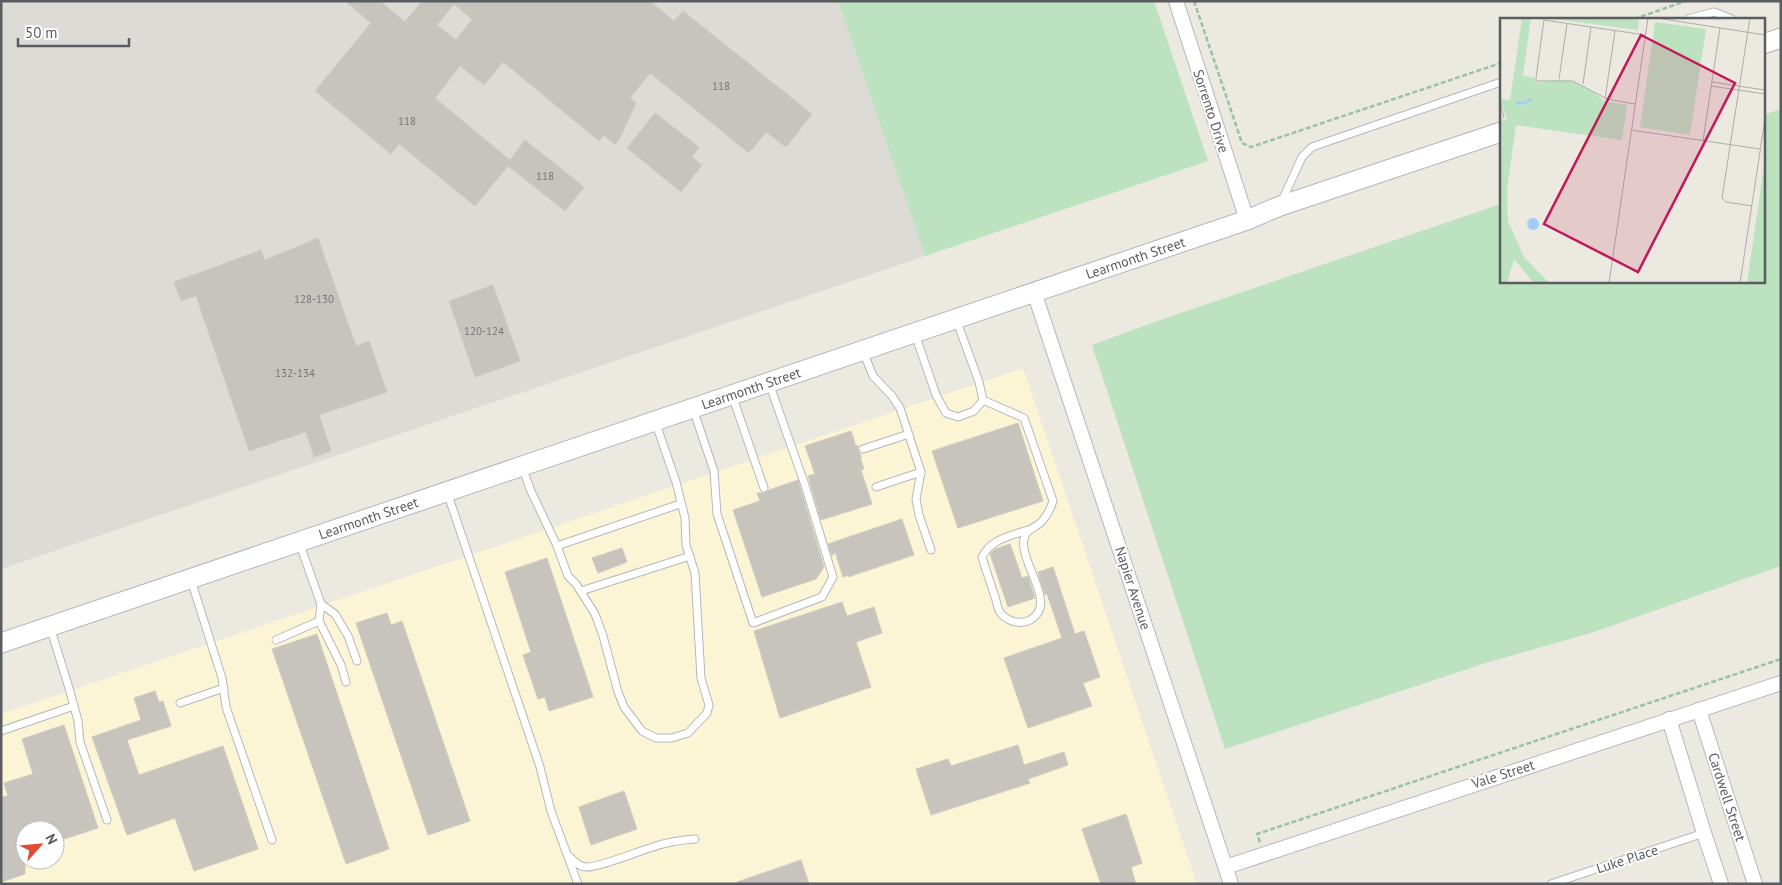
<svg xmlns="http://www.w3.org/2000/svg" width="1782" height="885" font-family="'PT Sans',sans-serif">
<rect width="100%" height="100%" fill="#ebe9e0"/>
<path fill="#fbf5d5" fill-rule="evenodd" d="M1023,368L1197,884H1V714ZM25,830H55V860H25Z"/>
<polygon fill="#dcdbd5" points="1,1 838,1 925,256 1,569"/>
<g fill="#bde2c0">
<polygon points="838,1 1154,1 1208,161 925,256"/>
<polygon points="1781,109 1781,566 1594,632 1489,662 1225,749 1092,345 1163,319 1501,204 1501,281 1763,281 1763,115"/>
</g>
<g fill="#c6c4bd" stroke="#cfcbbf" fill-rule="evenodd">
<path d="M345,1H380L405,22L422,1H650L674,21L683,11L812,114L786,147L766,132L749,153L650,73L630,98L636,103L620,138L615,145L604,135L599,141L503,62L484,85L460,66L435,98L510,160L525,140L584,187L565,211L508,166L475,206L399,144L391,154L315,91L371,23ZM454,4L472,19L456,40L437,25Z"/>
<polygon points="655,113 699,147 692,157 702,165 681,192 627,148"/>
<polygon points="318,238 356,346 369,341 387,392 319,415 331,451 314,457 306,432 249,451 196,296 181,301 174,282 261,250 265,260"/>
<polygon points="493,285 520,361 475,377 449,301"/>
<polygon points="1018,423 1043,501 958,528 932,451"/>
<polygon points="851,431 856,446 858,445 858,451 862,457 860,457 864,469 861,470 872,504 821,520 808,476 815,474 805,446"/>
<polygon points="798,480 824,567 816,579 762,597 733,510 760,501 757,493 765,493 769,490"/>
<polygon points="902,519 914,555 848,577 848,575 843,577 835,552 832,556 828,544"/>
<polygon points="1010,544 1022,578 1028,576 1035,598 1008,607 990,554 995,549"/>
<polygon points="622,548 627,562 598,573 592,558"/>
<polygon points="547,558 593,697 549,711 545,697 538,699 523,655 531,652 505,572"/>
<polygon points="1053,567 1075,634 1084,631 1100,677 1083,683 1092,706 1028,728 1004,658 1062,638 1047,594 1045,595 1038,572"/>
<polygon points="842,602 847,616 874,607 882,633 856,642 871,687 780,718 754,631"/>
<polygon points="387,613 391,625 402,621 470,821 428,835 356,623"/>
<polygon points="317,634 389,849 346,864 272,649"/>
<polygon points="155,691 159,702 163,701 171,726 127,740 139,775 223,746 258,849 194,871 175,818 127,835 92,737 141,720 134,698"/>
<polygon points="64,725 98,828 55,842 55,830 25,830 25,874 1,882 1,797 8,796 4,783 33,774 22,739"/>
<polygon points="1018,745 1024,765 1064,752 1068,765 1028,779 1030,783 931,815 916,769 948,759 951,766"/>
<polygon points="624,791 637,829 591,845 579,807"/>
<polygon points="1126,814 1142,863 1131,867 1136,884 1101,884 1082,829"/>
<polygon points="801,860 809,884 737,884 737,882"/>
</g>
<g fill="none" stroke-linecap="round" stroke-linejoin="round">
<defs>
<g id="lane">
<polyline points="1688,19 1714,12 1732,19"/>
<polyline points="1281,203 1302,157 1312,147 1501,82"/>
<polyline points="915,334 936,395 946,413 958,417 974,411 983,400 979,382 956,319"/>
<polyline points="863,351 873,376 892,396 900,408 921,472 916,499 919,515 931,550"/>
<polyline points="732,395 764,488"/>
<path d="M983,400L1024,418L1053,501C1050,510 1046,518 1039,524C1032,529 1026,530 1024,539C1019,563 1059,604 1030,620C1024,623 1018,623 1012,621C1007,619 1002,616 1000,612C997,608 997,602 995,597C991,584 986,571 982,557C991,539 1010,536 1028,530"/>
<polyline points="693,409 714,471 717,514 753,623 822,597 833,577 805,485 769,383"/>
<polyline points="863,449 909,434"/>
<polyline points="522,466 530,489 557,546 568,576 576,584 595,614 603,636 618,692 624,707 642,731 656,738 672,738 688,733 707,713 709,705 701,678 695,573 686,545 685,518 676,482 655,421"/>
<polyline points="876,487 921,472"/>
<polyline points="447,492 540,767 551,811 578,884"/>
<polyline points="557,546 680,504"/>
<polyline points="191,580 222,678 226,707 272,840"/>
<polyline points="581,591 690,556"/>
<polyline points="321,604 335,614 348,636 357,661"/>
<polyline points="319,621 341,665 346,682"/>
<polyline points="50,627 69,688 78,721 80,742 107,820"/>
<polyline points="276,640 319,621 321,604 299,542"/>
<polyline points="180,703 224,688"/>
<polyline points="1,731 74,706"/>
<path d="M570,857C574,861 579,867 586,867C598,868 639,851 653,847C667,842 681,840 695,839"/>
<polyline points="1551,884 1704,833"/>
</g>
<g id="street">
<polyline points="1176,1 1247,220"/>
<polyline points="1034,292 1231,884"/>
<polyline points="1699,710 1755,884"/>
<polyline points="1669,719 1704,833 1721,884"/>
<polyline points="1226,867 1781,683"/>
</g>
<g id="secondary">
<polyline points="1763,44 1781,38"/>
<path id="s1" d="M1,643L1247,220L1280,206L1501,132"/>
</g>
</defs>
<use href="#lane" stroke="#b6b7bc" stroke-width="9"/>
<use href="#street" stroke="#b6b7bc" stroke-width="16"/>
<use href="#secondary" stroke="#b4b6bc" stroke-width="21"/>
<g stroke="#97c2a7" stroke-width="2.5" stroke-dasharray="5 2.5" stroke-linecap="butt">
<polyline points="1194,1 1242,143 1251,147 1501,63"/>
<polyline points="1634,19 1686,1"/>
<polyline points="1260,842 1257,834 1781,659"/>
</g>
<use href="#lane" stroke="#fff" stroke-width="7"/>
<use href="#street" stroke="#fff" stroke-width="14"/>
<use href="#secondary" stroke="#fff" stroke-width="19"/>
</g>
<g text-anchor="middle" stroke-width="4" stroke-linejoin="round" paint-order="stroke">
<g font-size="11" fill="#747677">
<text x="721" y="90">118</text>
<text x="407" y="125">118</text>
<text x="545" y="180">118</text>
<text x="314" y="303">128-130</text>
<text x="484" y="335">120-124</text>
<text x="295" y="377">132-134</text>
</g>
<g font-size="14" fill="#595c60" stroke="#fff">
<text transform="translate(1211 111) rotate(72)" y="5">Sorrento Drive</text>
<text dy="5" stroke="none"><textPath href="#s1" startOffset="1198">Learmonth Street</textPath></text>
<text dy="5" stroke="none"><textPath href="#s1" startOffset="792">Learmonth Street</textPath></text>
<text dy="5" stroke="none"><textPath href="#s1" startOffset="388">Learmonth Street</textPath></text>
<text transform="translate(1133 588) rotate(72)" y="5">Napier Avenue</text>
<text transform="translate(1503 774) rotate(-18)" y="5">Vale Street</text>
<text transform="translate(1727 797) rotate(72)" y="5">Cardwell Street</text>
<text transform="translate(1627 859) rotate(-18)" y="5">Luke Place</text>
</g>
</g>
<g transform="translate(1500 18)">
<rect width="265" height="265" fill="#ebe9e0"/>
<path d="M22,0H31L23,58L35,60V65L59,62L74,64L92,73L105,83L127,87L122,122L16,107L7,171L8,203L24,239L49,265H34L14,241L7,265H0V86L2,101L7,102L0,81L10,82ZM46,0H128L139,2L138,12ZM155,4L206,11L190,117L140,109ZM265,142V265H247Z" fill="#bde2c0"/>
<path d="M27 206a6 6 0 1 1 12 0a6 6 0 1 1-12 0Z" fill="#a1cdfa"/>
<path fill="none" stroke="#a1cdfa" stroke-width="2.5" d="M16,85H25L32,81"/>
<path fill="none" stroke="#adada9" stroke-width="1" d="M157,0L265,17M250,0L222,180L226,184L252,188M0,30V54M59,61L67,6M212,64L265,72M83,66L91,9M211,68L265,76M105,81L115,13M0,84L4,100M135,86L107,81L73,63H36V60L44,2L145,17M131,112L260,131M203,123L220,10M109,265L148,0M240,265L265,101"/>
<path fill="#c2185b" fill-opacity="0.15" stroke="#c2185b" stroke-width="2.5" d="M141,17L235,65L138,254L44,206Z"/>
<rect width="265" height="265" fill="none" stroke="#595c60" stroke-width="2.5"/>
</g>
<rect width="1782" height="885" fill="none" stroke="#595c60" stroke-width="5"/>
<g transform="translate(40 845) rotate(63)"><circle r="24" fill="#ffffff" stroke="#bdbebf"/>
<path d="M0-4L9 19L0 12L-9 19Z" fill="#df4c32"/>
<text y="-8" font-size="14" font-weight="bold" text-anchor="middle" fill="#595c60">N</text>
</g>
<path d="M18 38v8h111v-8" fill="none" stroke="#595c60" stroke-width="2.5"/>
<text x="25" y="38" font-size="15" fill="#595c60" stroke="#ffffff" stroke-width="4" paint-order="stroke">50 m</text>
</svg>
